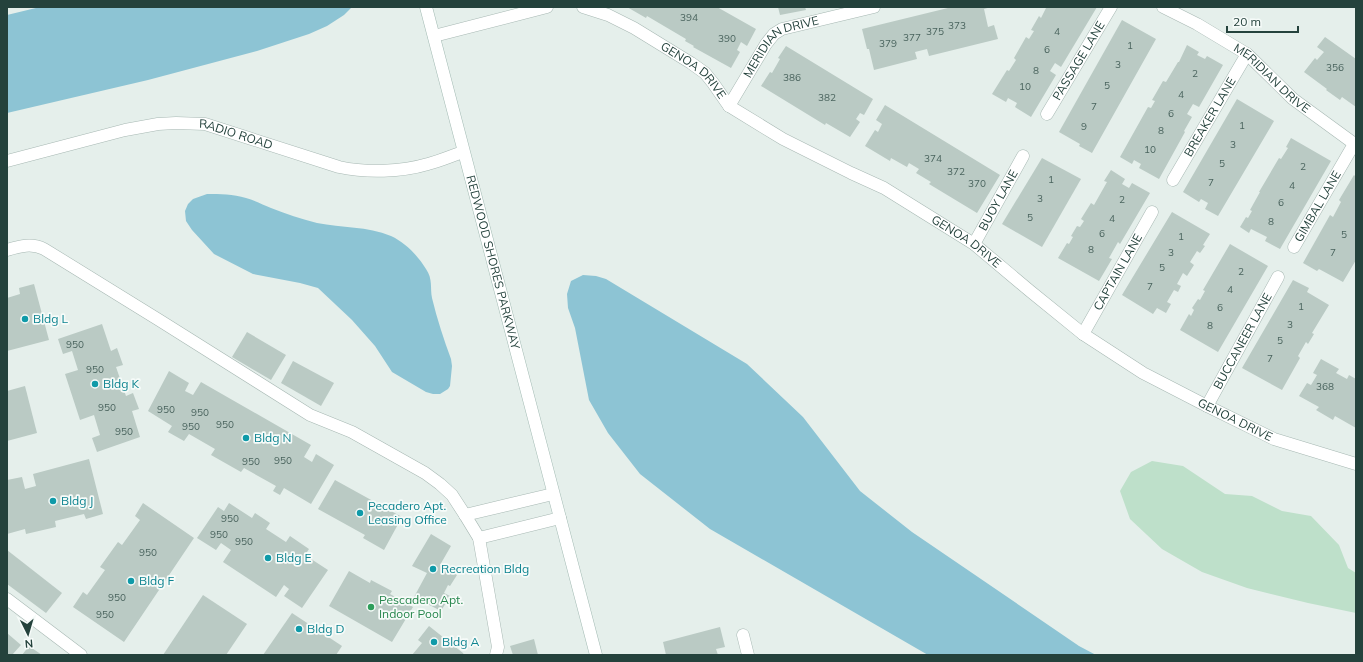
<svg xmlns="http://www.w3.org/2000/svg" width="1363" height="662" font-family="Mulish,sans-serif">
<rect width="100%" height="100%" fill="#e5efeb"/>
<polygon fill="#bee0ca" points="1152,461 1183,466 1225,494 1252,496 1282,511 1311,516 1339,545 1348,568 1356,573 1356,613 1308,603 1247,588 1202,572 1162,549 1130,519 1120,491 1131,472"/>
<g fill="#8dc4d4">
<polygon points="40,7 352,7 344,15 327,26 309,34 257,51 148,80 7,113 7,15"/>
<path d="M207,194C220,194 233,194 246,198C254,200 263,205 271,208C286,214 301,219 317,223C342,228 367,226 391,236C406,243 418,256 426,269C433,279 430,288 432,298C437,319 444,340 451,359L452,366L450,386L448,389L440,394H433L426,392L392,372L375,346L352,320L318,288L300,283L253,274L214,254L192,230L186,221L185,211L188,204L193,199Z"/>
<polygon points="583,275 596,276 606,279 747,364 803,417 860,491 912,532 1079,646 1096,655 928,655 710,529 640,474 608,433 589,400 575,328 568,308 567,294 571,281"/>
</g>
<g fill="#bacac4">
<polygon points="627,7 717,7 756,29 747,46 741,42 737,50 740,52 731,68 693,47 694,46 685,41 686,39 647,16 646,18"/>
<polygon points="778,7 805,7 806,10 780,15"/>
<polygon points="952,7 991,7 984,9 988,27 994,25 998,39 929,56 927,49 915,52 917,59 874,70 869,49 867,49 862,29"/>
<polygon points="1044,7 1097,7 1061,67 1055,63 1050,71 1056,75 1031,117 1015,107 1017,103 1008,98 1006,102 992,94 1007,70 1009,71 1016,60 1014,58 1026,37 1029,39 1034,31 1031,30 1039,16 1041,18 1046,8"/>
<polygon points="1122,20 1156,39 1092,153 1079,146 1080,144 1059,132"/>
<polygon points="1325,37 1356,59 1356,107 1342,97 1340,100 1326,90 1327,89 1304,72 1315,58 1317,60 1324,52 1317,47"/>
<polygon points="1187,45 1199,52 1197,55 1205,59 1207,56 1223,65 1199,107 1193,104 1187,114 1192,117 1184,131 1185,132 1159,179 1139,168 1141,164 1134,160 1132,164 1120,157 1148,107 1151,108 1155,101 1152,100 1163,81 1166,82 1178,62 1179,62"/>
<polygon points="786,46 873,99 864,115 860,113 856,119 860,122 850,137 826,123 825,125 761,86 770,72 772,73 780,59 778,58"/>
<polygon points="1237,99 1274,121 1218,216 1205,209 1208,203 1201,199 1199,202 1183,192"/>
<polygon points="885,105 1000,175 977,213 929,184 931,182 916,173 919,169 909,163 907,167 891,158 890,161 865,146 875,130 878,132 882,124 876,120"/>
<polygon points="1291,138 1331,161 1280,249 1265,241 1267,237 1251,229 1249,233 1240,227 1246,217 1248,218 1252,211 1250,210 1260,192 1259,192 1279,158 1281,159 1288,148 1286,147"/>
<polygon points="1042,158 1081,179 1042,247 1002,224"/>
<polygon points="1111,170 1125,179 1122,184 1129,188 1132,183 1150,193 1120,244 1118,242 1109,258 1112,259 1099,281 1058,258 1067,243 1069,244 1073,237 1071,236 1077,226 1080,227 1084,221 1081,219 1091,203 1094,205 1107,182 1104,181"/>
<polygon points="1354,175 1356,177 1356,260 1343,282 1319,269 1317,271 1303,263 1330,215 1333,217 1341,202 1339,200"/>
<polygon points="1172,212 1210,234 1203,245 1205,246 1200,253 1197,251 1190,262 1194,265 1187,276 1183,273 1177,284 1181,286 1178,292 1174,290 1167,302 1171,304 1166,313 1157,308 1153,314 1122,295"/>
<polygon points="1230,244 1268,266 1218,352 1180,330 1189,314 1191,316 1194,310 1192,308 1198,299 1200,300 1205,291 1203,290"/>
<polygon points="1293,280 1309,288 1307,292 1329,305 1312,333 1314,334 1308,344 1306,342 1298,356 1300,358 1282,390 1242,368"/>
<polygon points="34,284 49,340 7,351 7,298 20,294 19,288"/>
<polygon points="102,324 111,351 117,348 123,365 116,367 126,396 133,393 139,409 132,411 140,437 97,452 92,438 100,435 94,415 80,420 65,374 78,370 72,351 63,354 58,339"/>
<polygon points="247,332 286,355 271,380 232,357"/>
<polygon points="1321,359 1339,369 1336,373 1347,379 1349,375 1356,379 1356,428 1335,416 1333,420 1316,410 1319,407 1299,396 1307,383 1311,385 1317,375 1313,373"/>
<polygon points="293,361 334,383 321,406 281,383"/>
<polygon points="169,371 189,383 185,391 193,395 201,382 311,445 304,457 312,462 316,454 334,465 311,504 284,488 280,495 273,491 276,486 244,468 241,472 211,455 215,449 189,434 184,441 168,432 172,426 148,411"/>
<polygon points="25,386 37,433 7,441 7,391"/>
<polygon points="89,459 103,514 86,519 84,514 55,521 56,527 26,534 25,529 7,534 7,480 22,477 25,489 36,486 33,474"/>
<polygon points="335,480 402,517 384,550 363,538 365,535 318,509"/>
<polygon points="143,503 194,538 124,642 73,607 83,592 87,595 105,570 100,567 118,542 122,545 140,520 135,516"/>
<polygon points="229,503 252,518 255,513 270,523 266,529 286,542 290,536 309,549 305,555 328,570 302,608 284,596 289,589 284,585 276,597 223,562 231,550 221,543 216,550 197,538 218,507 224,511"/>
<polygon points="431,534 451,546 440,565 457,575 450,586 448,585 444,593 450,596 441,611 414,597 427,573 412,566"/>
<polygon points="7,550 62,593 46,613 7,584"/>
<polygon points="349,571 370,583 371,580 392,591 390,594 413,607 392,642 329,606"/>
<polygon points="203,595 247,624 226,655 163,655"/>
<polygon points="292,613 342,646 336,655 263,655"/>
<polygon points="429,626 463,653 464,655 412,655 422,643 418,640"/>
<polygon points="720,627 725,647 716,649 718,655 666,655 663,642"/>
<polygon points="7,633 21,645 12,655 7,655"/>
<polygon points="534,639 538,655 513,655 510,646"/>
<polygon points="29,646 42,655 22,655"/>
</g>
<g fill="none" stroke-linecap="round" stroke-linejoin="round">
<defs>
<g id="street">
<path id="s1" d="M583,7L608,15L634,28L691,63L705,73L713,83L729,106L783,139L851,173L884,188L974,244L1030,291L1083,334L1143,373L1207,406L1274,439L1356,464"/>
<path id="s2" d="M1163,7L1197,24L1247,54L1293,99L1356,145"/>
<polyline points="434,36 547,7"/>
<path id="s3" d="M729,106L766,44L774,34L782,29L874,7"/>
<path id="s4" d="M1047,114L1111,7"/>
<path id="s5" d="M7,161L125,130L158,124L176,123L205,124L339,167C367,173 401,172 428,164C440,161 451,156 463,152"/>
<path id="s6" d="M1173,180L1247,54"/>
<path id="s7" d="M974,244L1023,156"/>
<path id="s8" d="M1294,247L1354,144"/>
<path d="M7,250C20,246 32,243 44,249L159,320L310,415L352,432L425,473L440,484L452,495L465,515L479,538L498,647L496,655"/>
<path id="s9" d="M1083,334L1152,212"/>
<path id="s10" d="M1207,406L1278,277"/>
<polyline points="465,515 553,494"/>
<polyline points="479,538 560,518"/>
<polyline points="7,599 81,655"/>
<polyline points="743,635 748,655"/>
</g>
<g id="secondary">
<path id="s11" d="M426,7L596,655"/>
</g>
</defs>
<use href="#street" stroke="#a7b8b3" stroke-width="13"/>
<use href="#secondary" stroke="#a3bbb4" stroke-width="13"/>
<use href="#street" stroke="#fff" stroke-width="12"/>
<use href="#secondary" stroke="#fff" stroke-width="12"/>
</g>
<g fill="#0f9aa8" stroke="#f6fbf9" stroke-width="1.5">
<circle cx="25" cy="319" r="4"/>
<circle cx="95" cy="384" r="4"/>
<circle cx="246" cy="438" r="4"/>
<circle cx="53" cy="501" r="4"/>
<circle cx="360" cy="513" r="4"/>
<circle cx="268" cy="558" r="4"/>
<circle cx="433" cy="569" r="4"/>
<circle cx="131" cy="581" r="4"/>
<circle cx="299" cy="629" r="4"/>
<circle cx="434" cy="642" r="4"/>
</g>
<circle fill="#2e9e5b" stroke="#f6fbf9" stroke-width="1.5" cx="371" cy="607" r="4"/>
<g text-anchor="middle" stroke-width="3.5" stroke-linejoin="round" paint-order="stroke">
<g font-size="10" fill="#4a645e">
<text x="689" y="21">394</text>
<text x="957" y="29">373</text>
<text x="935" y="35">375</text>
<text x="1057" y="35">4</text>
<text x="912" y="41">377</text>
<text x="727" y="42">390</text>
<text x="888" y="47">379</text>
<text x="1130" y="49">1</text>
<text x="1047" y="53">6</text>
<text x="1118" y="68">3</text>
<text x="1335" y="71">356</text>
<text x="1036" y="74">8</text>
<text x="1195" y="77">2</text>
<text x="792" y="81">386</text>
<text x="1107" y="89">5</text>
<text x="1025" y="90">10</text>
<text x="1181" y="98">4</text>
<text x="827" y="101">382</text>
<text x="1094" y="110">7</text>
<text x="1171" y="117">6</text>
<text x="1242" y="129">1</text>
<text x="1084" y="130">9</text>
<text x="1161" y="134">8</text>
<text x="1233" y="148">3</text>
<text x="1150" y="153">10</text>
<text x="933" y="162">374</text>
<text x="1222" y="167">5</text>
<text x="1303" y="170">2</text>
<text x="956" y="175">372</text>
<text x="1051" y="183">1</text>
<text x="1211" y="186">7</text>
<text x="977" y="187">370</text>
<text x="1292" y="189">4</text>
<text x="1040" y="202">3</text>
<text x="1122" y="203">2</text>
<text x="1281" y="206">6</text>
<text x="1030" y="221">5</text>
<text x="1112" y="222">4</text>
<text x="1271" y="225">8</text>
<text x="1102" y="237">6</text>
<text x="1344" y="238">5</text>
<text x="1181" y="240">1</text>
<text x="1091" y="253">8</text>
<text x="1171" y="256">3</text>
<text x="1333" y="256">7</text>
<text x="1162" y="271">5</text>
<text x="1241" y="275">2</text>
<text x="1150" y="290">7</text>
<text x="1230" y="293">4</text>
<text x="1301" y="310">1</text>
<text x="1220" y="311">6</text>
<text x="1290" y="328">3</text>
<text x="1210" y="329">8</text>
<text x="1280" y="344">5</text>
<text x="75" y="348">950</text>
<text x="1270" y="362">7</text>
<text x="95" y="373">950</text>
<text x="1325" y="390">368</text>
<text x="107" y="411">950</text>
<text x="166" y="413">950</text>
<text x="200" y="416">950</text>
<text x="225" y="428">950</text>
<text x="191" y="430">950</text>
<text x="124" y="435">950</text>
<text x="283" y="464">950</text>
<text x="251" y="465">950</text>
<text x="230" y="522">950</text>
<text x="219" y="538">950</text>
<text x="244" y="545">950</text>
<text x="148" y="556">950</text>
<text x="117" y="601">950</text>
<text x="105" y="618">950</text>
</g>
<g font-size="12" fill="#24423c" stroke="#f6fbf9">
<text dy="4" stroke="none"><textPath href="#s3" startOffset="83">MERIDIAN DRIVE</textPath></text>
<text dy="4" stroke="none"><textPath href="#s4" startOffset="62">PASSAGE LANE</textPath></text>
<text dy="4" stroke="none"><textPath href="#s1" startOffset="129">GENOA DRIVE</textPath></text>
<text dy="4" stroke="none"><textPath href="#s2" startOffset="131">MERIDIAN DRIVE</textPath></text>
<text dy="4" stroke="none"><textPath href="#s6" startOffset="73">BREAKER LANE</textPath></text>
<text dy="4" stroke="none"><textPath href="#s5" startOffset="235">RADIO ROAD</textPath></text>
<text dy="4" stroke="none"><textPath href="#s7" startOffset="50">BUOY LANE</textPath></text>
<text dy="4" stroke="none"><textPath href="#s8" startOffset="47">GIMBAL LANE</textPath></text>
<text dy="4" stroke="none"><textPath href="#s1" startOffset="454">GENOA DRIVE</textPath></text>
<text dy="4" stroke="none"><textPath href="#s11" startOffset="264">REDWOOD SHORES PARKWAY</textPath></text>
<text dy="4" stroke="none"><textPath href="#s9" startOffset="71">CAPTAIN LANE</textPath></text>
<text dy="4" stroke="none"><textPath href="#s10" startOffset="74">BUCCANEER LANE</textPath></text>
<text dy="4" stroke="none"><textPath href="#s1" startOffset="778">GENOA DRIVE</textPath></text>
</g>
<g font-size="12" fill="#0d838f" stroke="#f6fbf9" text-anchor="start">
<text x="33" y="323">Bldg L</text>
<text x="103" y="388">Bldg K</text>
<text x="254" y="442">Bldg N</text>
<text x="61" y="505">Bldg J</text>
<text x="368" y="510">Pecadero Apt.<tspan x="368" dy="14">Leasing Office</tspan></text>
<text x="276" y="562">Bldg E</text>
<text x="441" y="573">Recreation Bldg</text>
<text x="139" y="585">Bldg F</text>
<text x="307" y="633">Bldg D</text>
<text x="442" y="646">Bldg A</text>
</g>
<g font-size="12" fill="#27864d" stroke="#f6fbf9" text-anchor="start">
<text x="379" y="604">Pescadero Apt.<tspan x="379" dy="14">Indoor Pool</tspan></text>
</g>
</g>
<rect width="1363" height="662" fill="none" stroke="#24423c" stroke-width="16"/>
<g transform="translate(28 634) rotate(175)" stroke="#f6fbf9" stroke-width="3" paint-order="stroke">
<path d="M0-3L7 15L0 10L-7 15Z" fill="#24423c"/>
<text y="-6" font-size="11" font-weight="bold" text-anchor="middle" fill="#24423c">N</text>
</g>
<path d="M1227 26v6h71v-6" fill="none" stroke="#24423c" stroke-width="2"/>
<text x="1233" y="26" font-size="12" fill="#24423c" stroke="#f6fbf9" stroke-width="3" paint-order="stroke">20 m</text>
</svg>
